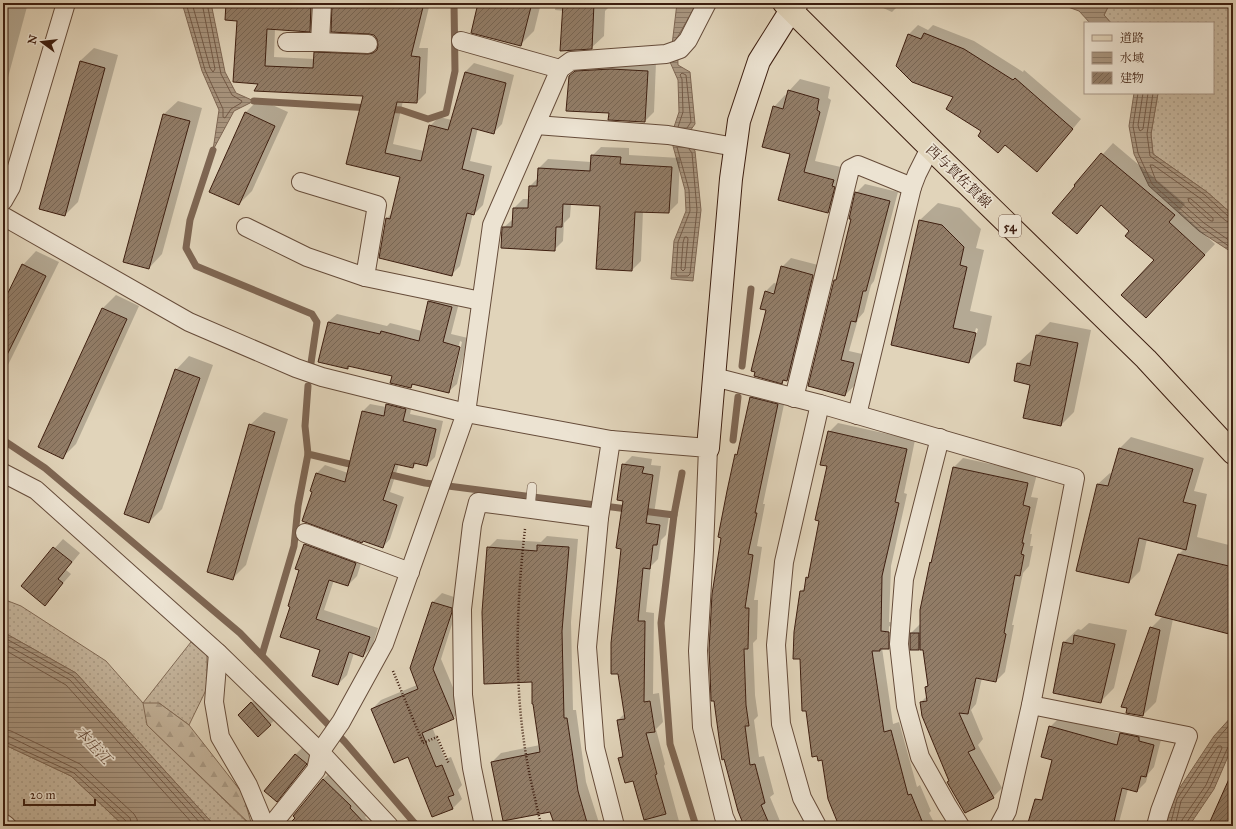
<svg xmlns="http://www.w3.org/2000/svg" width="1236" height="829" font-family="'IM FELL Great Primer','Noto Serif JP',serif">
<defs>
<pattern id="grass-dots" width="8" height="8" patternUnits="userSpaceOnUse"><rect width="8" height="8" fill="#c5b59d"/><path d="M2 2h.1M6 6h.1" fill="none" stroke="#aa9b86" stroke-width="1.8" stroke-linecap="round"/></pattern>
<pattern id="forest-firs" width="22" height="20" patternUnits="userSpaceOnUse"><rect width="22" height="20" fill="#c5b59d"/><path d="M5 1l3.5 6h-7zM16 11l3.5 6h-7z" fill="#aa9b86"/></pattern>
<pattern id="water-rules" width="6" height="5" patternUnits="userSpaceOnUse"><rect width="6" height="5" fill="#a99680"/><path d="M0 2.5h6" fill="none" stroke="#8b7a67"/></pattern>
<pattern id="building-hatch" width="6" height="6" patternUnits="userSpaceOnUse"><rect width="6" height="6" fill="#927d68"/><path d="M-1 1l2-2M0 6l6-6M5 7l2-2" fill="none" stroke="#786654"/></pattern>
</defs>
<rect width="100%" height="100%" fill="#e1d4ba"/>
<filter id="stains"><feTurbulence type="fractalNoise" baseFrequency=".005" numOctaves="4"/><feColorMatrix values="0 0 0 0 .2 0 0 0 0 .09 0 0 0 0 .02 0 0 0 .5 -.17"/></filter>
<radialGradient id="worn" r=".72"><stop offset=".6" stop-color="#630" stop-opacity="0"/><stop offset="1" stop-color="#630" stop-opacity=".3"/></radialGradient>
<g fill="url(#grass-dots)" stroke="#816a56">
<polygon points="1110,3 1233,3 1233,215 1207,192 1153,154 1151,134 1158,93 1213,93 1213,23 1111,23 1104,15"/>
<polygon points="3,599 21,606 106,661 143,703 191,642 207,655 207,688 189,725 159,703 147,725 251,826 215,826 76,673 3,632"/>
<polygon points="3,744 71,776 124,826 3,826"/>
</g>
<polygon fill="url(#forest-firs)" stroke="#816a56" points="143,703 159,703 189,725 243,794 252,826 147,725"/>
<g fill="url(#water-rules)" stroke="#7e6653">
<polygon points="182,3 211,3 225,72 236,93 254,101 234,111 213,150 219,110 202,71"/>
<polygon points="677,3 697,3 677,38 678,65 690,72 695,124 690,131 692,146 695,151 701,210 693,281 671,279 674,241 686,211 685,190 673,146 673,130 679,112 678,80 670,62"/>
<polygon points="1057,3 1110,3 1104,15 1111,23 1090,23 1079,11"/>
<polygon points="1134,93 1158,93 1151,134 1153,154 1207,192 1233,215 1233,253 1199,231 1149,186 1134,154 1129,126"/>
<polygon points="3,632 76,673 215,826 124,826 71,776 3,744"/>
<polygon points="1233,715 1233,745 1214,789 1189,826 1166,826 1173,798 1214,736"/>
</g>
<g fill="#0003" fill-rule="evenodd">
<polygon points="3,3 28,3 3,96"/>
<polygon points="227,3 320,3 319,22 310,30 275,29 274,57 314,59 314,53 323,44 380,45 378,38 374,35 333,3 430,3 419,48 428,48 426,93 417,102 403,101 393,144 424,151 430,126 439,117 452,120 465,72 474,63 514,75 502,124 493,133 478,128 470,161 492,166 483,205 474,214 473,213 460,266 451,275 387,218 393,212 402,176 347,163 364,95 259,83 238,20"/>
<polygon points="479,3 541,3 534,31 521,44"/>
<polygon points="556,3 613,3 605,11 604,36 591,48 564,11 555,10"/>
<polygon points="872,3 901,3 892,12"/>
<polygon points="918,25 928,30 933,25 974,41 1023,72 1024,70 1081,119 1045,162 1005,144 982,131 909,34"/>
<polygon points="94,48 118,55 78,202 65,215 80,61"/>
<polygon points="656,62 654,112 645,121 570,76 579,67"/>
<polygon points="800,79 830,87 828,98 831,100 815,161 845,168 840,201 828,212 791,154 774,107 785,95 787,96 789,91"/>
<polygon points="259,99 288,112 252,191 239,204 210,191 246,112"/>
<polygon points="178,101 202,108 162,254 149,268 125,261 164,114"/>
<polygon points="1113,143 1185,204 1179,211 1215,244 1146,317 1155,260 1131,231 1102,205 1077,233 1077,186 1075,185"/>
<polygon points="601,147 629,148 629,155 680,158 678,203 669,212 643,211 641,261 632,270 601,205 571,204 570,217 564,223 563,241 554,250 503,228 513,219 514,208 523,199 529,199 530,186 538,178 539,168 548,159 591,162 592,156"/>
<polygon points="865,184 898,192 874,281 871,285 864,312 858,319 849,351 862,354 854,386 845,395 809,385 835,280 838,277 853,218 856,193"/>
<path d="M938,203L960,208L981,229L976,248L984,250L970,311L992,316L986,345L969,362L892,345L920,220ZM976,328L978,329L974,343H972Z"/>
<polygon points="36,251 59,262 3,375 3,305 23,265"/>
<path d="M791,258L822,266L796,371L787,380L785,379L782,382L767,310L765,292L774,283L778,284L782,267ZM770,292L780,294L779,296L770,294Z"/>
<path d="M438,293L460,299L451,334L468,338L457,384L448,392L414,384L411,387L393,376L350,365L347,368L328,322L337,314L387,326L390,323L422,331L429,301ZM460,341L462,342L452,384H450Z"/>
<polygon points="116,295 139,306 76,444 63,457 103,308"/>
<polygon points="1050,322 1091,330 1074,412 1061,425 1031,384 1018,363 1032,350 1034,351 1037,335"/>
<polygon points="189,356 213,365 162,509 149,522 176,370"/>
<polygon points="760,389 786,395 763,504 765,504 757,546 762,547 754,600 758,600 757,639 753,643 755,695 758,716 754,720 759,757 764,756 774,794 770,797 782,826 745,826 736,455 739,452 751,397"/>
<polygon points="395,396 413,401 410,414 443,421 435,457 427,465 418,462 413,467 399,464 390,492 404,497 390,539 383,547 311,490 317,473 325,465 348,473 362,412 370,404 386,407 387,404"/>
<polygon points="264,412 288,419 246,565 233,578 250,425"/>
<path d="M838,423L915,440L904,493L907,494L891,566L889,622L898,623V639L889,648H882L893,724L899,722L917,787L920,785L931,811L929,813L936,826H840L801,591L805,587L807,578L809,575L821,520L828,466L829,432ZM889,626L891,627L890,640L888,642Z"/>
<polygon points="1131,437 1204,458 1194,491 1207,494 1197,537 1233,546 1233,633 1173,619 1156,702 1143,715 1151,628 1163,616 1179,554 1184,549 1147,539 1140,571 1129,582 1098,484 1110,473 1112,474 1120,448"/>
<polygon points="632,456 652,459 651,465 661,466 654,514 669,516 666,535 661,540 658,559 651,566 646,612 654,613 653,694 659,693 663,722 656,729 665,764 664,766 680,825 683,824 683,826 646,826 634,779 619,758 624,754 618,720 625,713 622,548 624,500 623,465"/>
<polygon points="963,458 1037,474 1031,497 1038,498 1030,534 1032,534 1030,546 1033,546 1029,566 1023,573 1012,625 1014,625 1005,672 996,681 982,678 976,704 971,710 983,739 978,745 1002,788 993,797 950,781 921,702 928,695 926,687 929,685 924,650 921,647 918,649 911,633 920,624 931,563 932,561 954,467"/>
<polygon points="314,535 364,554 357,576 348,585 334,580 324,610 378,628 372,647 363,656 354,653 347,675 338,684 321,649 292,606 301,569 305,544"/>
<polygon points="547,536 578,539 571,622 573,710 576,710 586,782 600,826 556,826 551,810 492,762 501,753 540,745 533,681 488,548 497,539 541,542"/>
<polygon points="63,539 80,553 66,570 71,574 45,604 22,585"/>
<polygon points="442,593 460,599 441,659 462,709 453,718 432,727 445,759 451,757 462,785 458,790 462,799 453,808 433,816 409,756 372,709 381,700 417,685 411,668 433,602"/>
<polygon points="1089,623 1127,630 1114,688 1100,702 1054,692 1064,642 1078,629 1081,630"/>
<polygon points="260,694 280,715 258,736 248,706"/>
<polygon points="1059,718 1121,734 1130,725 1162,736 1154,767 1148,774 1146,782 1137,791 1128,789 1118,826 1032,826 1051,805 1053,759 1050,727"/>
<polygon points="304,746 315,755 285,792 276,801 295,755"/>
<polygon points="332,771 371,812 365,817 373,826 288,826 296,818 323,779"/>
</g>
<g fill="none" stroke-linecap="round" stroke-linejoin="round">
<g stroke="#735a48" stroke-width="1">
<polyline points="186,3 205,70 223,109 223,117 225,118 231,109 241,103 242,101 232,95 221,74 207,3"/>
<polyline points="192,3 210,68 213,72 215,69 202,3"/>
<polyline points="1138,93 1133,126 1138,153 1152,184 1201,227 1233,249"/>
<polyline points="1143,93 1138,125 1139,129 1140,131 1143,129 1148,93"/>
<polyline points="1153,93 1147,134 1150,156 1205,195 1229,217 1233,218"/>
<polyline points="678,127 683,112 682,79 680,75 682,73 686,75 691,122 687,128"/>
<polyline points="677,147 689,190 690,211 678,242 676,274 677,276 688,276 690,274 697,210 692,153 689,149"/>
<polygon points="1191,199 1213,218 1213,221 1211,221 1208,219 1189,202 1188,199"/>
<polyline points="1233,223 1226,221 1201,199 1153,165 1150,165 1156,181 1204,223 1233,243"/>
<polygon points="685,237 687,237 688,239 685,269 683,271 681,269 683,243"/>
<polyline points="3,637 73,676 210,826"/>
<polyline points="3,643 70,680 203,826"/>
<polyline points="3,649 66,685 195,826"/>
<polyline points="3,729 11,731 80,764 134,814 137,819 138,826"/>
<polyline points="3,735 8,736 76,769 130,818 132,826"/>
<polyline points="3,741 74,773 126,821 127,826"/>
<polyline points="1170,826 1177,799 1217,739 1233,721"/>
<polyline points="1175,826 1181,801 1218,746 1221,746 1222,748 1206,785 1182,820 1181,826"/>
<polyline points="1186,826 1187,822 1210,787 1228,747 1233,745"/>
</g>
<g stroke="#7e6653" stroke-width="7">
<polyline points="254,101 370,108"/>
<polyline points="386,109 401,110 428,119 446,113 455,71 454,3"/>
<polyline points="213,150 190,220 186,248 196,266 312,314 317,322 311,363"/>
<polyline points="742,366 751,289"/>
<polyline points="308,386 305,426 308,454 358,466"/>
<polyline points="3,440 45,468 240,633 345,742 417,826"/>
<polyline points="733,440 738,397"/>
<polyline points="383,473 425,483 674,515"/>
<polyline points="682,473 674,515 661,623 670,744 696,826"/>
<polyline points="262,655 294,546 298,506 308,454"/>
</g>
</g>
<g fill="url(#building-hatch)" stroke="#3d1e10">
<polygon points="226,3 311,3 310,32 267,29 265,66 313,68 314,52 368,54 373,53 377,50 378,45 377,39 374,35 369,34 331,32 332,3 424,3 411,56 420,57 417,103 397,102 385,153 421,161 429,125 448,130 465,72 506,83 494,134 472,128 462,169 484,175 474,215 467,213 452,276 379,258 386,218 390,219 400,177 346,164 363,96 254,91 258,84 233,82 237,21 225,20"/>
<polygon points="478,3 532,3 521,46 471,33"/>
<polygon points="563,3 594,3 592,49 560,51"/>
<polygon points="924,33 964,49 1013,80 1015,78 1073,129 1037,172 1005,145 998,153 978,136 981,131 946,109 953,97 912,82 896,66 908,34 921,39"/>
<polygon points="80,61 105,68 65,216 39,209"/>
<polygon points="611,69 648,71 645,122 608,120 609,113 566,111 569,76 575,71"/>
<polygon points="788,90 819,99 817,110 820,112 804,172 834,180 832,186 835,187 828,213 778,200 790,154 762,147 773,106 783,109"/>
<polygon points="245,112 275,126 239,205 209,192"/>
<polygon points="163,114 190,121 149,269 123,262"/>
<polygon points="1101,153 1175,215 1169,222 1205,255 1146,318 1121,295 1154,260 1125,236 1129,231 1101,205 1077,234 1052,213 1075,186 1074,185"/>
<polygon points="591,155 621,157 620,164 672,167 669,213 635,212 632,271 596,269 600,206 563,204 562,227 556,227 555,251 501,248 502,227 512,227 513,208 528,208 529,186 537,186 538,168 590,171"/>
<polygon points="855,192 890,201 866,291 863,291 856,322 851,321 841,360 854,363 845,396 808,386 834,280 836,280 851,219 849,219"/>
<polygon points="919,220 942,225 964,247 960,265 967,267 953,328 976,333 969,363 891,345"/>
<polygon points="22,264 46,276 3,363 3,303"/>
<polygon points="781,266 813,275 787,381 783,380 782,384 754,376 755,372 751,371 766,310 760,309 765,291 774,294"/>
<polygon points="428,301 452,307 443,342 460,347 449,393 412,384 411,388 390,383 392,376 348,366 348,369 318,362 328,322 380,334 381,331 419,341"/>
<polygon points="102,308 127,319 63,459 38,447"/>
<polygon points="1036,335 1078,343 1061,426 1023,418 1030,385 1014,381 1017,363 1030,366"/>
<polygon points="175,369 200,378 149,523 124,514"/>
<polygon points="750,397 778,404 755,513 757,513 748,554 753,555 745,608 749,608 748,649 744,649 746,705 749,726 745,726 750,765 755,764 765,803 761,805 770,826 744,826 738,811 724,759 722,760 714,701 711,701 710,671 709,650 712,594 721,538 718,537 727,491 735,454 737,455"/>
<polygon points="386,404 406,409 403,421 436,429 427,466 414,463 413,468 395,464 383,500 397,505 383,548 363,541 362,543 302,521 312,492 310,491 316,473 345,482 362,411 384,416"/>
<polygon points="249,424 275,432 233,580 207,572"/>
<polygon points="828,431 907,449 895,502 899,503 882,576 881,631 889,632 889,649 880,649 880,651 872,651 884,732 891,730 908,795 911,794 922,821 911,826 839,826 828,799 822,760 818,761 817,756 812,757 806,711 802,711 800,659 793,659 794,632 800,591 804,591 806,577 808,578 819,521 815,520 827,466 820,465"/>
<polygon points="1119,448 1193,469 1183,502 1196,505 1186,550 1139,538 1129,583 1076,571 1097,484 1108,486"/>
<polygon points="622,464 644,467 642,473 653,475 646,523 660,525 657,545 653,545 650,569 643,568 638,621 645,621 644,702 650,701 655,732 646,733 657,774 655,775 666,814 644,820 633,781 625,783 618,758 623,757 617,720 625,719 618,674 611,674 611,643 621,549 616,548 623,501 617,500"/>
<polygon points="953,467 1028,483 1023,505 1030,507 1022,543 1024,543 1021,554 1024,555 1020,576 1015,575 1004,633 1006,634 996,682 976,678 968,714 959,713 975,749 968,752 994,798 965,813 947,782 949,781 922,716 920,702 927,701 925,687 928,686 923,650 920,650 920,610 930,562 931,563"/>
<polygon points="304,544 356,563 348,586 329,580 316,619 370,637 363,657 349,652 338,685 312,676 320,650 280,637 290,607 288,606 299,570 295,569"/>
<polygon points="537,545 569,547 562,631 564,718 567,718 578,791 588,826 555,826 550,812 503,821 491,762 540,752 533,704 532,704 532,682 484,684 482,612 487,547 537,551"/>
<polygon points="53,547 72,562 58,579 63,583 45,606 21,586"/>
<polygon points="1178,554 1233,567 1233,635 1155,615"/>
<polygon points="432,602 452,608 452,612 433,669 454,719 422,733 436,767 442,765 454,795 448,797 453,809 432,817 408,757 394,763 371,709 418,689 410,668"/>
<polygon points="1150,627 1160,630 1143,716 1126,713 1127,708 1121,707"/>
<rect x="910" y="633" width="9" height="17"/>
<polygon points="1074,635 1115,644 1101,703 1053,693 1063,642 1073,644"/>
<polygon points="251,702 271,725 258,737 238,715"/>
<polygon points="1049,726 1117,745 1120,733 1139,737 1139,741 1154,745 1146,777 1141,776 1137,792 1122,788 1113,826 1027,826 1035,799 1042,800 1052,760 1041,757"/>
<polygon points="295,754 307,764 306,765 277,802 264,791"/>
<polygon points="1233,770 1233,826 1208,826"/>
<polygon points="323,779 351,806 350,808 367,826 287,826 295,818 293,816"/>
</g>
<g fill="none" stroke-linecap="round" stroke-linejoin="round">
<defs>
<polyline id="lane" points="530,509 532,487"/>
<g id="street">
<polyline points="461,41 560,69"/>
<polyline points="287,42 320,42 368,44"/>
<polyline points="320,42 322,3"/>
<polyline points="536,125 668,135 735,147"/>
<polyline points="301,182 377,205 365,277 481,301"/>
<polyline points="3,201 11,187 66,3"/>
<polyline points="3,216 189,322 296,368 322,377 466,413 611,440 708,448 704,550 698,651 702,727 724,817 728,826"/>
<polyline points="246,227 307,257 365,277"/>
<polyline points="714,377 820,404 1075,478 1031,705 1007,811 999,826"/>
<polyline points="794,398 850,169 858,165 912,187"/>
<polyline points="857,415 912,187 917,174 930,148"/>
<polyline points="940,438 904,579 899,644 906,706 920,757 947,805 960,826"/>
<polyline points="611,440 599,518 587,647 595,748 615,826"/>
<polyline points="3,473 36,490 218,653 320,752 389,826"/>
<polyline points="305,533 410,572"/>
<polyline points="218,653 214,702 220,737 248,785 265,826"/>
<polyline points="1031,705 1188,736 1160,811 1156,826"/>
<polyline points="3,823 7,826"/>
<polyline points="271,826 316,770 320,752 341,722 384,644 466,413 492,225 560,69 571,61 666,54 680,49 688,40 707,3"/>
<polyline points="484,826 472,768 463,695 462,609 472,525 478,502 599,518"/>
<polyline points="817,826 802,798 781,724 776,645 784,562 820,404"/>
</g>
<polyline id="secondary" points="708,448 731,179 739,121 759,61 791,10 797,3"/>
<polyline id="primary" points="784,3 930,148 1146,359 1233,453"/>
</defs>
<use href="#lane" stroke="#664c3a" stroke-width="10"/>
<use href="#street" stroke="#664c3a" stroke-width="20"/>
<use href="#secondary" stroke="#3d1e10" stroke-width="24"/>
<use href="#primary" stroke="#3d1e10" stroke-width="24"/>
<g stroke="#3d1e10" stroke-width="2.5" stroke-dasharray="1 2" stroke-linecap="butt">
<path d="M525,529C515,616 513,705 533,790C536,802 538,815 542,826"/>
<polyline points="393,671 423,743 437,737 449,764"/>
<polyline points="526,826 541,822"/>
</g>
<use href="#lane" stroke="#ece3d2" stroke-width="9"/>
<use href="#street" stroke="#ece3d2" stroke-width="18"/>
<use href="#secondary" stroke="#ece3d2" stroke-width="22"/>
<use href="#primary" stroke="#e1d4ba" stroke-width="22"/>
</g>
<g text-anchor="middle" stroke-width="3.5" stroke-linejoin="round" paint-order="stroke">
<rect fill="#ece3d2" stroke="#72594a" stroke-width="1" x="999" y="215" width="22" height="22" rx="3"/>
<g font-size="13" font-weight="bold" fill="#3d1e10">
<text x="1010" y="231">54</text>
</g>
<g font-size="14" fill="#3d1e10" stroke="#ece3d2">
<text transform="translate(959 176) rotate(44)" y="5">西与賀佐賀線</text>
</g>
<g font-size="15" font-style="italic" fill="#634837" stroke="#ece3d2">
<text transform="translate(93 745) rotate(47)" y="5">本庄江</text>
</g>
</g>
<rect width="1236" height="829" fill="none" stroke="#e1d4ba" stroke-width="16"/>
<rect x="4" y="4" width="1228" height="821" fill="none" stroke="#3d1e10" stroke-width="2"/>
<rect x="8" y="8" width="1220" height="813" fill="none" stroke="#3d1e10"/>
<rect x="1084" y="22" width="130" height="72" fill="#ece3d2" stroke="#a69484"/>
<rect x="1092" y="35" width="20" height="6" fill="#e1d4ba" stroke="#a69484"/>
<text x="1120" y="42" font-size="12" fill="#3d1e10">道路</text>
<rect x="1092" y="52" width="20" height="12" fill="url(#water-rules)" stroke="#a69484"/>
<text x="1120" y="62" font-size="12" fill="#3d1e10">水域</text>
<rect x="1092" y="72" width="20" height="12" fill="url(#building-hatch)" stroke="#a69484"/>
<text x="1120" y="82" font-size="12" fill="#3d1e10">建物</text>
<g transform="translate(42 42) rotate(285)" stroke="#ece3d2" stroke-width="3" paint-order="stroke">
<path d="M0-3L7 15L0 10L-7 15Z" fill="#3d1e10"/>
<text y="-6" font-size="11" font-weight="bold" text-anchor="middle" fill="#3d1e10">N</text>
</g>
<path d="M24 799v6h71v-6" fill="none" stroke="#3d1e10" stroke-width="2"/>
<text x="30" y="799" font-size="12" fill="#3d1e10" stroke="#ece3d2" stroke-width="3" paint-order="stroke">20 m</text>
<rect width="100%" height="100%" filter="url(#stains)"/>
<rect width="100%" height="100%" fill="url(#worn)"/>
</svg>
